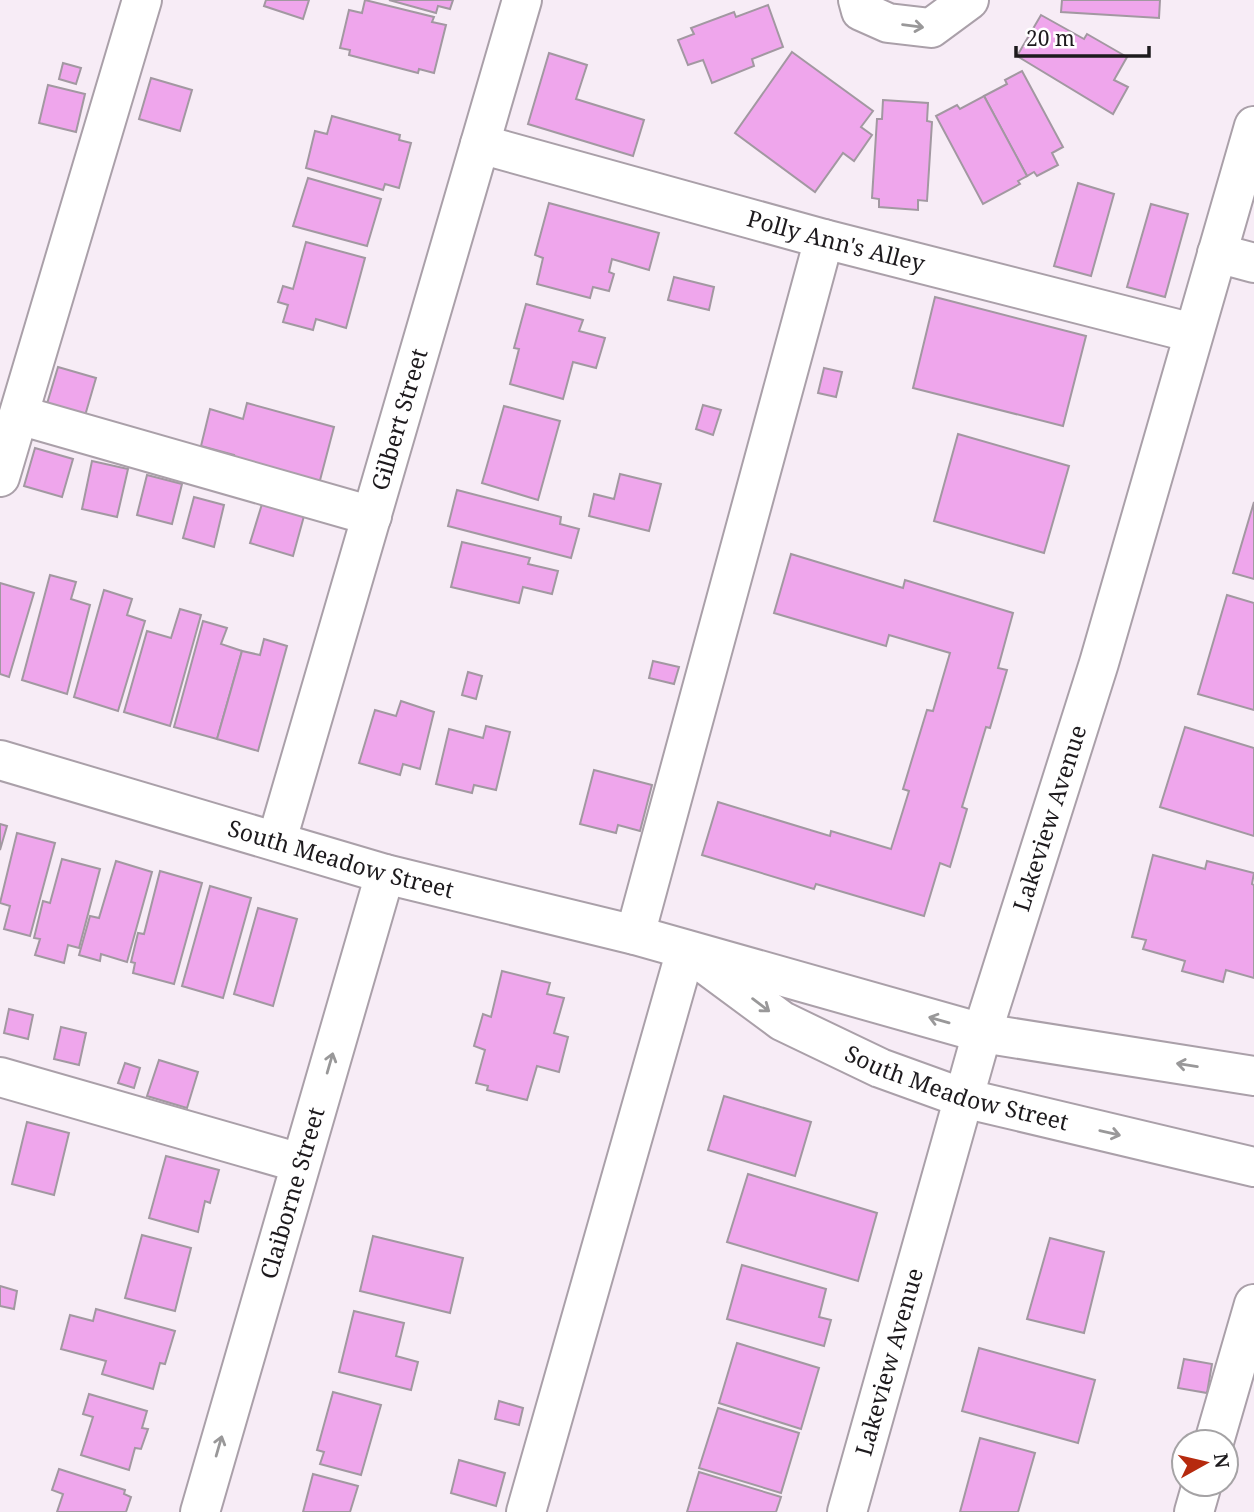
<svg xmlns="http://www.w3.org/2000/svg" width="1254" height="1512" font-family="'Noto Serif',serif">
<rect width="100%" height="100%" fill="#f7ecf6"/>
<g fill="#efa6ec" stroke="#a298a1" stroke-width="2">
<polygon points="266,0 309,0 303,19 264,6"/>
<polygon points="365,0 434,17 432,22 446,25 434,73 419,69 418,73 349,55 350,50 340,48 349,10 362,13"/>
<polygon points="389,0 453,0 450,9 438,6 436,13"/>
<polygon points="1062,0 1160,0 1159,18 1061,12"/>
<polygon points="768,5 783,47 752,59 754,66 712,83 703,60 688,65 678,40 694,34 691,28 734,12 736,17"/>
<polygon points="1041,15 1084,39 1087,34 1127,57 1114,80 1128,87 1113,114 1017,56"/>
<polygon points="792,52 873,111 861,127 872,135 854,161 843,153 815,192 735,133"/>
<polygon points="549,53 587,65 576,99 644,120 633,156 528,124"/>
<polygon points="63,63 81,68 76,84 59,79"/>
<polygon points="1022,71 1063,147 1052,153 1058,165 1037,176 1034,172 1027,176 984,96 1007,84 1005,80"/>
<polygon points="151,78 192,90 180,131 139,119"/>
<polygon points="48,85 85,94 76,132 39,123"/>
<polygon points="984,96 1027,176 1018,181 1020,184 983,204 936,116 957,105 960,109"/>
<polygon points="883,100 928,103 927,121 932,122 927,201 918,200 918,210 879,207 879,199 872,198 877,119 882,119"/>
<polygon points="332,116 400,135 399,140 411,143 399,188 385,184 383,190 306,168 315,131 327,134"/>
<polygon points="308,178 381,199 367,246 293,226"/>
<polygon points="1078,183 1114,194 1091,276 1054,266"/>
<polygon points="549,203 659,233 649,270 612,259 609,272 614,274 609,291 593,287 590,298 537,284 543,258 535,255"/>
<polygon points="1151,204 1188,214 1165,297 1127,287"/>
<polygon points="306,242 365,258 346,328 316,319 313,330 283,322 288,305 278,302 283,286 293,289"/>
<polygon points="674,277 714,287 709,310 668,300"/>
<polygon points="935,297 1086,336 1063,426 913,388"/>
<polygon points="526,304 583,320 579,331 605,338 596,368 573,362 563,399 510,384 519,349 514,348"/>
<polygon points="58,367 96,378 84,419 46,407"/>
<polygon points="824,368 842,372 836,397 818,393"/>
<polygon points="247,403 334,427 319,484 232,461 234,455 201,446 210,409 243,419"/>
<polygon points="703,405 721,410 713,435 696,429"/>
<polygon points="504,406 560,421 538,500 482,483"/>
<polygon points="958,434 1069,466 1044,553 934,521"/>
<polygon points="35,448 73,459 62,497 24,486"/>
<polygon points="92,461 128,469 117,517 82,509"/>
<polygon points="620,474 661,484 649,531 589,516 594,494 614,499"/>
<polygon points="147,475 182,484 172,524 137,515"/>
<polygon points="457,490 561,517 560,524 579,529 571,558 448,526"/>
<polygon points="194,497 224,505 214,547 183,538"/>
<polygon points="1254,502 1254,579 1233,573"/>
<polygon points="262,504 304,516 293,556 250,543"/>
<polygon points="462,542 530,558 528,564 558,571 552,594 523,587 519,603 451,587"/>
<polygon points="791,554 903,588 905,580 1013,613 998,668 1007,670 990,728 986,727 962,807 967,809 950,867 940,863 924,916 816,884 814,889 702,855 718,802 830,836 831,831 891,849 909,791 903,789 927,710 933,711 950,653 889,635 886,646 774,613"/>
<polygon points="50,575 76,582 71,599 90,605 67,694 22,680"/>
<polygon points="0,583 34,593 9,677 0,674"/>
<polygon points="104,590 132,599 127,615 145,621 118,711 74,697"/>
<polygon points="1227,595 1254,603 1254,710 1198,694"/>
<polygon points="180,609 201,615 170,726 124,712 147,631 171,638"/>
<polygon points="203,621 227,628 221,644 242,651 217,739 174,727"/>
<polygon points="264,639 287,646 258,751 217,739 242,651 260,655"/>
<polygon points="653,661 679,667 674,684 649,678"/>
<polygon points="468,672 482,676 476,699 462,695"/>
<polygon points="401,701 434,712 420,769 403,764 400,775 359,763 375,710 396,716"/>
<polygon points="486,726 510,732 496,790 474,785 472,793 436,784 449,729 483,738"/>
<polygon points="1185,727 1254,748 1254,836 1160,807"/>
<polygon points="594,770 652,785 640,831 618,825 616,833 580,824"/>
<polygon points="0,824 7,826 0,850"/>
<polygon points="17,833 55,843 30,936 4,929 10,906 0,903"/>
<polygon points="1153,855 1205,869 1207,861 1254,873 1252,884 1254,885 1254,978 1226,970 1223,982 1182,971 1185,961 1143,949 1146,940 1132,937"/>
<polygon points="62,859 100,869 79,948 68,945 64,963 35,955 40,939 34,938 43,901 50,903"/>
<polygon points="116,861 152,872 127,962 101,954 100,961 79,955 90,916 99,918"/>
<polygon points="160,871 202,883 174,984 133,973 135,963 131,962 138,933 144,934"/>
<polygon points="210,886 251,898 223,998 182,986"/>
<polygon points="258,908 297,919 273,1006 234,994"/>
<polygon points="502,971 550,983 547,994 564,998 554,1033 568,1037 559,1072 537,1066 527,1100 487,1090 488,1086 476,1083 485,1050 474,1046 483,1014 491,1017"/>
<polygon points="9,1009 33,1015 28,1039 4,1033"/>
<polygon points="61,1027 86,1033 79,1065 54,1059"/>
<polygon points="159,1060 198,1072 187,1108 147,1096"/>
<polygon points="125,1063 140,1068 134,1088 118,1083"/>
<polygon points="724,1096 811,1122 795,1176 708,1150"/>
<polygon points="27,1122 69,1133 54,1195 12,1184"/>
<polygon points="166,1156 219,1170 210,1203 205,1201 198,1232 149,1218"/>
<polygon points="748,1174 877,1213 858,1281 727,1242"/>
<polygon points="142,1235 191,1248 175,1311 125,1298"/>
<polygon points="373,1236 463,1258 450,1313 360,1291"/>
<polygon points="1050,1238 1104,1252 1084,1333 1027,1319"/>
<polygon points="742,1265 826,1289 819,1317 831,1320 824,1346 727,1319"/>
<polygon points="0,1286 17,1291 14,1309 0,1306"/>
<polygon points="96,1309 175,1331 165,1364 160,1363 153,1389 102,1374 106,1361 61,1349 70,1315 93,1321"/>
<polygon points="354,1311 404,1323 396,1356 418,1362 411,1390 339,1372"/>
<polygon points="737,1343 819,1368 801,1429 719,1403"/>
<polygon points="979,1348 1095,1380 1078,1443 962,1411"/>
<polygon points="1184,1359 1212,1364 1207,1393 1178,1388"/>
<polygon points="333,1392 381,1405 361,1475 320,1464 324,1452 317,1450"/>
<polygon points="89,1394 147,1411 142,1428 148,1429 141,1449 135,1448 129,1470 81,1455 93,1417 83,1414"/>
<polygon points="499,1401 523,1408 519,1425 495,1419"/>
<polygon points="718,1408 799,1433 781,1493 699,1468"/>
<polygon points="980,1438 1035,1453 1018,1512 960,1512"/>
<polygon points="459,1460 505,1473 496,1506 451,1493"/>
<polygon points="59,1469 125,1490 124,1494 131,1497 126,1512 57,1512 63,1494 52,1490"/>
<polygon points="699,1472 781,1497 776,1512 687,1512"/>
<polygon points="313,1474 358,1486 350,1512 303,1512"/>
</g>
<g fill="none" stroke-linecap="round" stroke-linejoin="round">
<defs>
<g id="minor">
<polyline points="858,0 861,11 888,23 931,28 969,0"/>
<path id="s1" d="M480,144L824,239L1193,333"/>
<polyline points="1217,253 1254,263"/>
<polyline points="19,415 372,516"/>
<polyline points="0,477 142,0"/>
<path id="s2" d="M0,760L385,874L635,935L982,1033L1254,1076"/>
<path id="s3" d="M277,840L522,0"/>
<polyline points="635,935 824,239"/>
<path id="s4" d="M705,964L782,1021L880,1068L963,1098L1254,1167"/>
<polyline points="0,1077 300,1163"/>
<polyline points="1214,1442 1254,1304"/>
<path id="s5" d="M200,1512L385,874"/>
<polyline points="526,1512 686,950"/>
<path id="s6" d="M847,1512L982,1033L1099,663L1254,126"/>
<polyline points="1194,1512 1202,1484"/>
</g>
</defs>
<use href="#minor" stroke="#aaa0a9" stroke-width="42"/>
<use href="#minor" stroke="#fff" stroke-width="38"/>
</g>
<defs><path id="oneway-shaft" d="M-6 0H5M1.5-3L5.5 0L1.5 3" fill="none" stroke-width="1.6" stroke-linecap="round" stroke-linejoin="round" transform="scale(1.75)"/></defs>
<g stroke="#999899">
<use href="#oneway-shaft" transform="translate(913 26) rotate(7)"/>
<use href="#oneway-shaft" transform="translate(761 1005) rotate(37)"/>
<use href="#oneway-shaft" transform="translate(939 1020) rotate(-164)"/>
<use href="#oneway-shaft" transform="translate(330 1063) rotate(-74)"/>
<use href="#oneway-shaft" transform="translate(1187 1065) rotate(-171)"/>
<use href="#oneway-shaft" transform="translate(1110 1133) rotate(13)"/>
<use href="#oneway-shaft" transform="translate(219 1446) rotate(-74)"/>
</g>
<g text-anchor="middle" stroke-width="5" stroke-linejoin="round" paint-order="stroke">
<g font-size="23" fill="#1d1a1d" stroke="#fff">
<text dy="8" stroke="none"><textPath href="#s1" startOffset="369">Polly Ann's Alley</textPath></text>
<text dy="8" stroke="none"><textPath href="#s3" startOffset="438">Gilbert Street</textPath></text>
<text dy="8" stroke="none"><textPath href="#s6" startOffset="723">Lakeview Avenue</textPath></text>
<text dy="8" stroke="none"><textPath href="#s2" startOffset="355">South Meadow Street</textPath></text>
<text dy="8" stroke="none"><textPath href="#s4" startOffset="284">South Meadow Street</textPath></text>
<text dy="8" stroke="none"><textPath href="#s5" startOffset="332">Claiborne Street</textPath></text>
<text dy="8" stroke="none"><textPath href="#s6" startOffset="156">Lakeview Avenue</textPath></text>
</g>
</g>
<g transform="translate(1205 1463) rotate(82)"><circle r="33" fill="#ffffff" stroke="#a5a3a5" stroke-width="2"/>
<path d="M0-5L12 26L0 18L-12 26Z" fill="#b62a0e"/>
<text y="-10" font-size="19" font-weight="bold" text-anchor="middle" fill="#1d1a1d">N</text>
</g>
<path d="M1016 46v10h133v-10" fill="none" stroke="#1d1a1d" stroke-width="3.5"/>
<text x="1026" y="46" font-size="21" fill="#1d1a1d" stroke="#ffffff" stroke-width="5" paint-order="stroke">20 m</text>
</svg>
